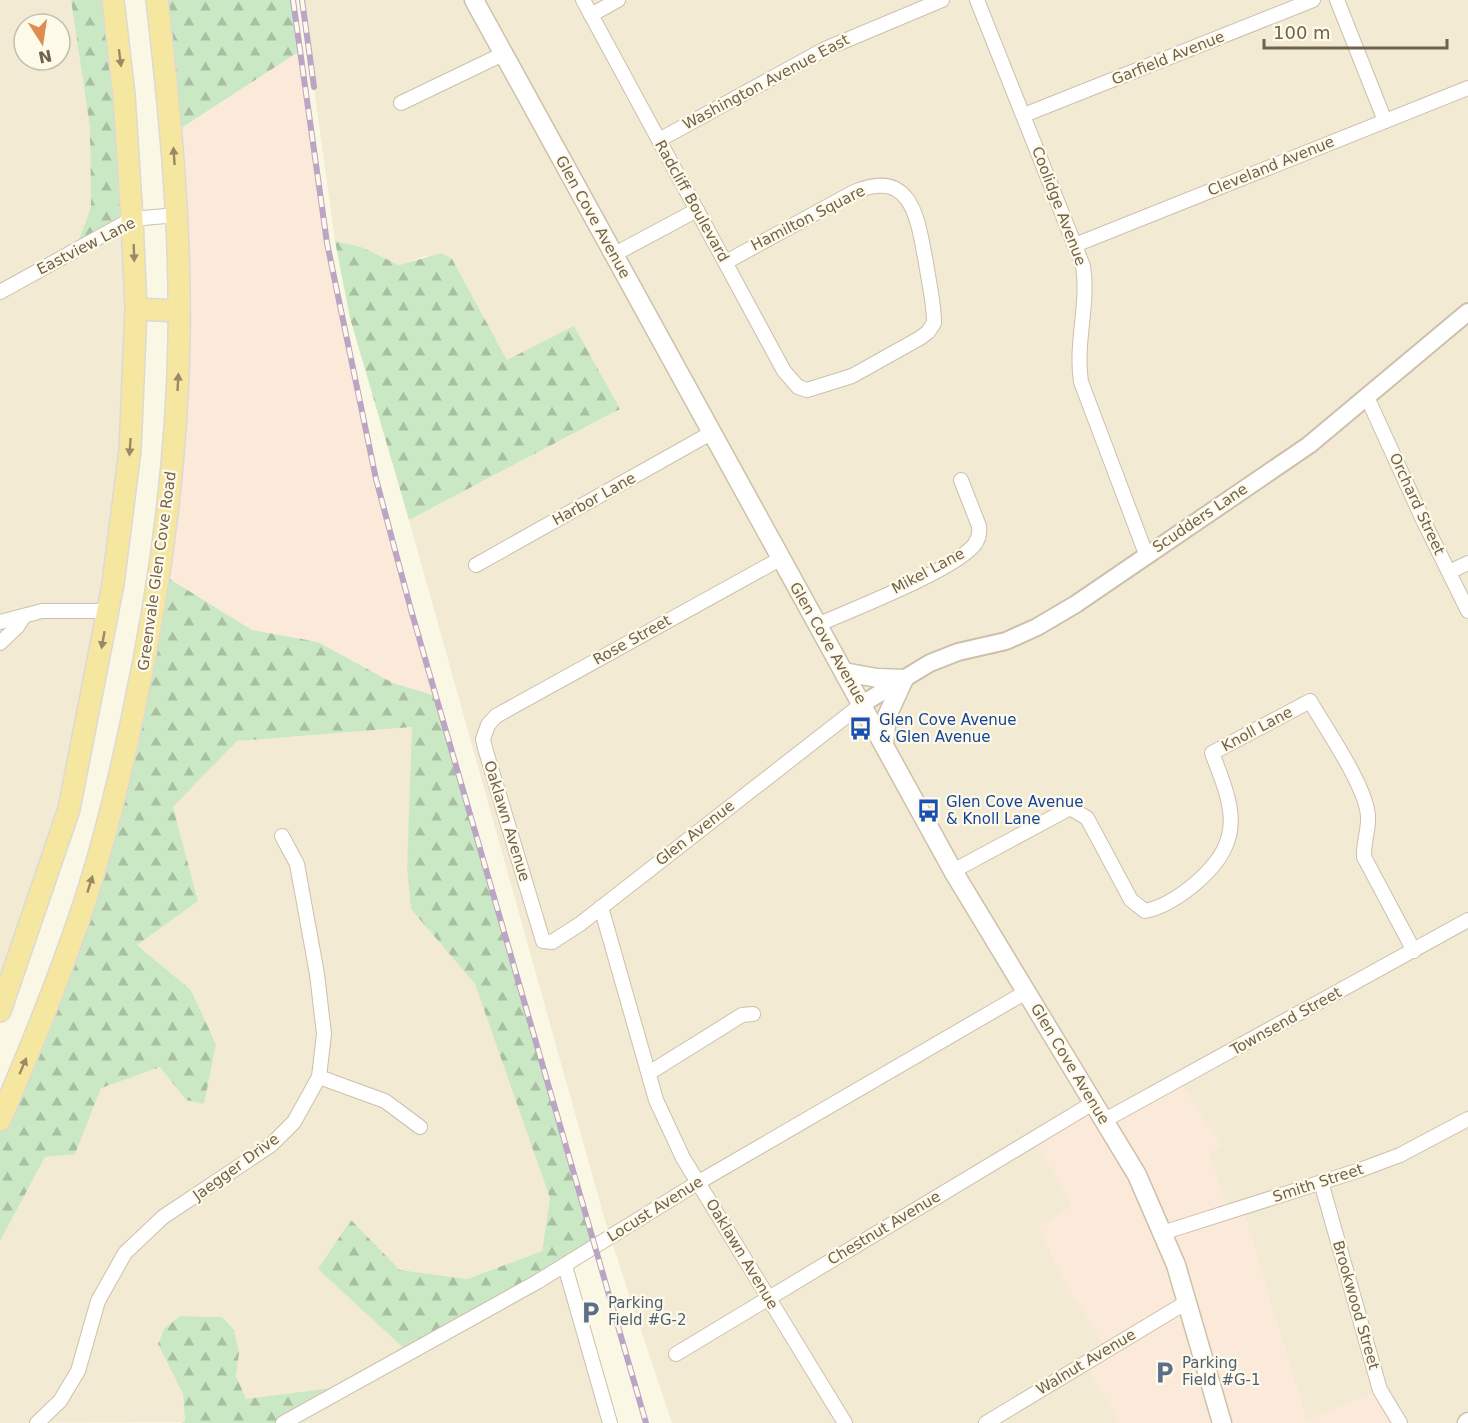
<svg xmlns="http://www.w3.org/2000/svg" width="1468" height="1423" font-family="'DejaVu Sans',sans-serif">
<defs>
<pattern id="forest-firs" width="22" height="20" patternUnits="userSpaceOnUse" patternTransform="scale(1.5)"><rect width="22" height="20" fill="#cbe8c4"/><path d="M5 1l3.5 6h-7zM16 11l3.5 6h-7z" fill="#a9bfa1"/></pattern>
</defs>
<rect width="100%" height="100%" fill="#fbf7e5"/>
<g fill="#f2ead3" fill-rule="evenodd">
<path d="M0,0H71L90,128L91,209L74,251L132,219L136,309L95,684L0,1013ZM24,24H60V60H24Z"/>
<polygon points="302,0 1468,0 1468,1423 672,1423 606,1224 409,520 619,410 507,360 452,259 425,256 399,265 361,247 335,241"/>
<polygon points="413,727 407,869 411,909 475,984 551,1198 542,1251 467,1279 400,1270 351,1220 408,1352 565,1266 610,1423 283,1423 246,1399 236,1376 239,1353 222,1317 180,1316 164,1329 158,1344 183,1394 185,1422 0,1423 0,1241 45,1157 75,1153 100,1088 160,1067 186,1100 204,1104 216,1043 191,990 136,944 198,900 173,807 237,741"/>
</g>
<g fill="#fbead9">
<polygon points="300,51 327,243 376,479 436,696 393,683 318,642 252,630 160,573 173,471 172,134"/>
<polygon points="1178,1079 1222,1148 1209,1153 1228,1210 1242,1206 1307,1420 1380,1390 1400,1423 1120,1423 1085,1364 1108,1350 1063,1279 1038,1228 1072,1206 1034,1138 1094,1100 1107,1122"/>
</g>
<g fill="url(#forest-firs)">
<polygon points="71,0 113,0 132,219 74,252 91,208 90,128"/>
<polygon points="157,0 293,0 300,51 172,134"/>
<polygon points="335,241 361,247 399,265 442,253 452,259 507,360 574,326 620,409 409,520 350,318"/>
<polygon points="160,573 252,630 318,642 393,683 436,696 595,1247 408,1352 318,1269 351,1220 400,1270 467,1279 542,1251 550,1198 475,984 411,909 407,869 412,727 237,741 173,807 198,901 137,945 191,990 216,1044 204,1104 186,1100 160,1067 101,1088 75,1154 45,1157 0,1241 0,1120 79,921"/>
<polygon points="180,1316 222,1317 234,1330 239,1353 236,1376 246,1399 348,1386 283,1423 181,1423 185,1421 183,1394 158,1344 164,1329"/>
</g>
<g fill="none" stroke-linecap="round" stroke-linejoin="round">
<defs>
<g id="minor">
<path d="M583,0L784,371L798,387L807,390L852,376L920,338L928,332L934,323C934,303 929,283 926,263C918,221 913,167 854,192L726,262"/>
<path d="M977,0L1083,266C1089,305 1075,342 1081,382L1146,554"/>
<polyline points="1337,0 1385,121"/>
<polyline points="591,15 618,0"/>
<polyline points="401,103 503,54"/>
<polyline points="1024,115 1313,0"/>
<polyline points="659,140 825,49 942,0"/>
<polyline points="1075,245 1468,88"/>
<polyline points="613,255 697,210"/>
<polyline points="0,292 132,219 177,215"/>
<polyline points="1367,397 1424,522 1468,611"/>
<polyline points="780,559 496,716 488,725 483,739 485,748 543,941 552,942 580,924 862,704"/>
<polyline points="476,565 711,433"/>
<polyline points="1449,572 1468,563"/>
<polyline points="0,622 42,611 108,611"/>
<path d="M817,625C851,610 955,570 975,544C979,538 980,533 979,526L961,480"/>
<polyline points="0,643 17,627 24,616"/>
<path d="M953,871L1070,808L1087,818L1131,900L1145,911C1165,907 1182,895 1197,882C1246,839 1233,807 1212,753L1310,701C1326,729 1366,786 1368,816C1369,830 1363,843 1364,857L1414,951"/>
<polyline points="601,907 656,1100 683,1158 845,1423"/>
<polyline points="649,1073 742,1015 753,1014"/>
<polyline points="319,1077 385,1101 420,1127"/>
<polyline points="1105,1120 1468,920"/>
<polyline points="1321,1182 1380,1390 1400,1423"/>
<polyline points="1162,1233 1360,1170 1400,1155 1468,1119"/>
<polyline points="565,1266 610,1423"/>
<polyline points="676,1354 1093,1103"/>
<polyline points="37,1423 60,1401 78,1371 98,1301 125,1253 163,1217 271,1145 294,1122 319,1077 324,1034 317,974 297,864 282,836"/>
<polyline points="283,1423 537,1282 699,1182 1026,992"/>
<polyline points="986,1423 1187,1302"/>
</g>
<polyline id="tertiary" points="862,704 930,663 958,652 1006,641 1037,627 1076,604 1309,445 1468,312"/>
<g id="secondary">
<polyline points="474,0 953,871 1137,1175 1176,1265 1222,1423"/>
<polyline points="844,672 877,678 904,679 887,716 884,744"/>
<polyline points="1467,1423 1468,1422"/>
</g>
<g id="primary">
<polyline points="136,309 179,311"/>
<polyline points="0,1011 69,809 113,584 130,450 136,309 132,219 124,95 113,0"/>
<path d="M0,1120C28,1055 55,989 78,922C102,853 119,782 134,710C160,588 177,464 179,339C181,225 170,113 157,0"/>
</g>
</defs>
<use href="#minor" stroke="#ccc0ac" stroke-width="16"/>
<use href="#tertiary" stroke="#ccc0ac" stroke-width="20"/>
<use href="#secondary" stroke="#cec1a9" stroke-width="21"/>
<use href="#primary" stroke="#ddd9d4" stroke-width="24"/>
<use href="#minor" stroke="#fff" stroke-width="14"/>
<use href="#tertiary" stroke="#fff" stroke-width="16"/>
<use href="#secondary" stroke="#fff" stroke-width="18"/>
<use href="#primary" stroke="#f6e7a0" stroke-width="21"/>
<defs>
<g id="rail">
<polyline points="293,0 327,243 376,479 411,610 646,1423"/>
<polyline points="302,0 314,87"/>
</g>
</defs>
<use href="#rail" stroke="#bba4c4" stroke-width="6"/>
<use href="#rail" stroke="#fefaea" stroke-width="4" stroke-dasharray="11" stroke-linecap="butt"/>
</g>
<defs><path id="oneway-solid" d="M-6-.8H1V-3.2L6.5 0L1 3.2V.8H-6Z" transform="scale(1.5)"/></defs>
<g fill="#9a8964">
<use href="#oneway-solid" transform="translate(120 58) rotate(83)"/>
<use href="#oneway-solid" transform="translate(174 156) rotate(-94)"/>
<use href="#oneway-solid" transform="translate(134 253) rotate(88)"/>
<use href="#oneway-solid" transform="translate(178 382) rotate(-87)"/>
<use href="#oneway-solid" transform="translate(130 447) rotate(94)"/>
<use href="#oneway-solid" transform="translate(103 640) rotate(100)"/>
<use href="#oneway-solid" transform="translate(90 884) rotate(-73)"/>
<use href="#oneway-solid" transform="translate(23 1066) rotate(-67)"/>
</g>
<defs>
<symbol id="bus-bare" viewBox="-9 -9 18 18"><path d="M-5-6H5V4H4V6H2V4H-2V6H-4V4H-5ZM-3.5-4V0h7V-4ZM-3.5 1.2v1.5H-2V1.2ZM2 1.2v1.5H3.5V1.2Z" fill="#1a4fb4" stroke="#fefaea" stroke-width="2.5" paint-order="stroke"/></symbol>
<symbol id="parking-bare" viewBox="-9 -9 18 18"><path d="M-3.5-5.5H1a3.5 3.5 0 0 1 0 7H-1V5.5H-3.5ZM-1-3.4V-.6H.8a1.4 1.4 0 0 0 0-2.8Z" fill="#5c6f8a" stroke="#fefaea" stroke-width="2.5" paint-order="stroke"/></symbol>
</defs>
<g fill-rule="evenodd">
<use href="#bus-bare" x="844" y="712" width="33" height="33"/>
<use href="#bus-bare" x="912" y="794" width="33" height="33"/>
<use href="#parking-bare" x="574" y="1296" width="33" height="33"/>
<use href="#parking-bare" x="1148" y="1356" width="33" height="33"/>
</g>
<g text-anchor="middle" stroke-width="4.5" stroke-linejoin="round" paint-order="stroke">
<g font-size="15" fill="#72614b" stroke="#fefaea">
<text transform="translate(1168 58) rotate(-22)" y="5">Garfield Avenue</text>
<text transform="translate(766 82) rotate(-28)" y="5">Washington Avenue East</text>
<text transform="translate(1271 166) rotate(-22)" y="5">Cleveland Avenue</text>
<text transform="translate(692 201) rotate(61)" y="5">Radcliff Boulevard</text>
<text transform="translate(1059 206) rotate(69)" y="5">Coolidge Avenue</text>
<text transform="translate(593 217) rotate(61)" y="5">Glen Cove Avenue</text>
<text transform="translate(808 218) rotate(-27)" y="5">Hamilton Square</text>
<text transform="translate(86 246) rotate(-27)" y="5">Eastview Lane</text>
<text transform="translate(594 499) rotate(-29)" y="5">Harbor Lane</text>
<text transform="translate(1417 504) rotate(65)" y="5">Orchard Street</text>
<text transform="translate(1200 518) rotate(-34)" y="5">Scudders Lane</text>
<text transform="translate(157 571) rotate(-82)" y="5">Greenvale Glen Cove Road</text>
<text transform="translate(928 571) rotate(-28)" y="5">Mikel Lane</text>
<text transform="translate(632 640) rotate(-29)" y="5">Rose Street</text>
<text transform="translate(828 643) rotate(60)" y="5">Glen Cove Avenue</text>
<text transform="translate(1257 729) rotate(-28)" y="5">Knoll Lane</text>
<text transform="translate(507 821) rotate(73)" y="5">Oaklawn Avenue</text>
<text transform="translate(695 833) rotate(-38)" y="5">Glen Avenue</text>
<text transform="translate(1286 1021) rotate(-29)" y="5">Townsend Street</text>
<text transform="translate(1070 1064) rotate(59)" y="5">Glen Cove Avenue</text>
<text transform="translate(236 1167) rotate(-36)" y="5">Jaegger Drive</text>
<text transform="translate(1318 1183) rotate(-18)" y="5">Smith Street</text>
<text transform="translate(655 1209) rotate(-32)" y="5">Locust Avenue</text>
<text transform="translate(884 1228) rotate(-31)" y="5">Chestnut Avenue</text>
<text transform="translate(742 1254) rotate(59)" y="5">Oaklawn Avenue</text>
<text transform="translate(1356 1305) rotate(74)" y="5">Brookwood Street</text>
<text transform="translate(1086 1362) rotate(-31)" y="5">Walnut Avenue</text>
</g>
<g font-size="15" fill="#164399" stroke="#fefaea" text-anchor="start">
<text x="879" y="725">Glen Cove Avenue<tspan x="879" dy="17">&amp; Glen Avenue</tspan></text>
<text x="946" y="807">Glen Cove Avenue<tspan x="946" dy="17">&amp; Knoll Lane</tspan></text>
</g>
<g font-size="15" fill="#4e5e75" stroke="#fefaea" text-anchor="start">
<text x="608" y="1308">Parking<tspan x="608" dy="17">Field #G-2</tspan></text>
<text x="1182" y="1368">Parking<tspan x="1182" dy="17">Field #G-1</tspan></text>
</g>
</g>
<g transform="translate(42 42) rotate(168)"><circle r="28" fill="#fefaea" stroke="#c6bdaa" stroke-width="1.5"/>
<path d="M0-4.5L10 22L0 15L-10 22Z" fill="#de8c50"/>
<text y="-9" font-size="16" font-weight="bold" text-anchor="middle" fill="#72614b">N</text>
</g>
<path d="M1264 39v9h183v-9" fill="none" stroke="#72614b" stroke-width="3"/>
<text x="1273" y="39" font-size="18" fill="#72614b" stroke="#fefaea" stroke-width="4.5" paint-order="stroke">100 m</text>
</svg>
